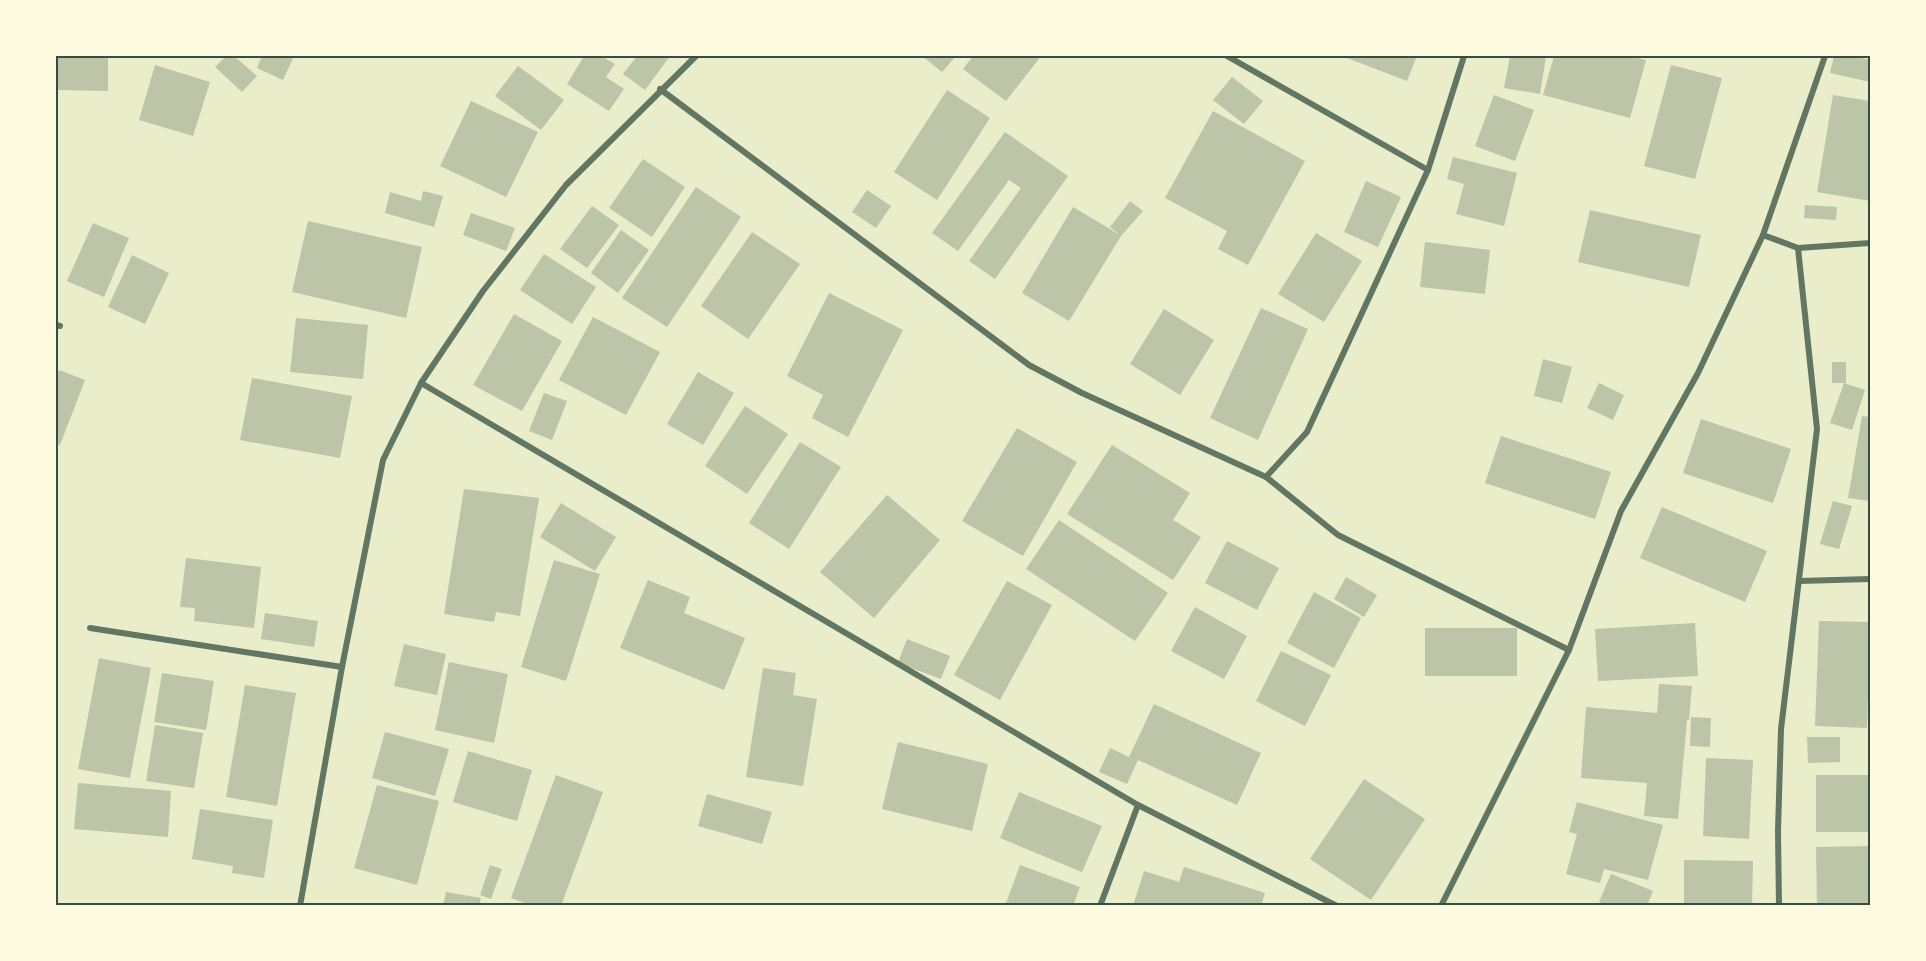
<svg xmlns="http://www.w3.org/2000/svg" width="1926" height="961" font-family="'Roboto Serif',serif">
<rect width="100%" height="100%" fill="#e9edc9"/>
<g fill="#bcc5a7">
<polygon points="56,56 108,56 108,91 56,90"/>
<polygon points="226,56 234,56 257,76 242,92 215,67"/>
<polygon points="262,56 294,56 283,80 257,68"/>
<polygon points="584,56 601,56 615,64 606,77 624,89 609,111 567,84"/>
<polygon points="637,56 670,56 645,90 623,74"/>
<polygon points="922,56 956,56 942,72"/>
<polygon points="973,56 1041,56 1006,101 963,69"/>
<polygon points="1342,56 1417,56 1407,81"/>
<polygon points="1510,56 1546,56 1540,94 1504,88"/>
<polygon points="1554,56 1629,56 1646,60 1630,118 1543,95"/>
<polygon points="1834,56 1852,56 1870,60 1870,82 1830,73"/>
<polygon points="155,65 210,82 193,136 139,120"/>
<polygon points="1671,65 1722,78 1695,179 1644,166"/>
<polygon points="518,66 564,100 541,130 495,96"/>
<polygon points="1232,77 1263,101 1244,124 1213,100"/>
<polygon points="947,90 990,118 937,200 894,172"/>
<polygon points="1494,95 1534,110 1515,161 1475,146"/>
<polygon points="1833,95 1870,101 1870,201 1817,192"/>
<polygon points="471,101 538,132 506,197 440,166"/>
<polygon points="1213,111 1305,161 1248,265 1218,249 1227,231 1165,198"/>
<polygon points="1005,132 1068,176 995,279 969,261 1021,188 1009,180 958,251 932,233"/>
<polygon points="1453,157 1517,173 1504,226 1456,214 1464,184 1447,179"/>
<polygon points="643,159 685,187 652,237 609,208"/>
<polygon points="1366,181 1401,197 1378,247 1344,232"/>
<polygon points="696,187 741,217 667,327 622,298"/>
<polygon points="867,190 891,206 876,228 852,212"/>
<polygon points="423,191 443,196 434,227 385,213 390,192 421,201"/>
<polygon points="1130,201 1143,211 1121,236 1069,321 1022,293 1073,207 1120,235 1110,227"/>
<polygon points="1805,205 1837,207 1836,220 1804,218"/>
<polygon points="592,206 619,225 587,268 560,249"/>
<polygon points="1590,210 1701,235 1689,287 1578,262"/>
<polygon points="471,213 515,228 506,251 463,235"/>
<polygon points="308,221 422,247 406,318 292,292"/>
<polygon points="93,223 129,238 104,297 67,281"/>
<polygon points="621,230 649,250 618,293 591,273"/>
<polygon points="752,232 800,264 748,339 701,306"/>
<polygon points="1316,233 1362,261 1324,322 1278,294"/>
<polygon points="1425,242 1490,250 1485,294 1420,287"/>
<polygon points="544,254 596,287 572,324 520,290"/>
<polygon points="132,255 169,273 145,324 108,307"/>
<rect x="1868" y="287" width="2" height="54"/>
<polygon points="829,293 903,330 848,437 812,418 823,395 787,376"/>
<polygon points="1261,308 1308,329 1258,440 1210,418"/>
<polygon points="1164,309 1214,340 1180,395 1130,364"/>
<polygon points="514,314 562,341 522,411 473,385"/>
<polygon points="593,317 660,352 626,415 559,380"/>
<polygon points="296,318 368,325 363,379 290,372"/>
<polygon points="1543,359 1572,367 1562,403 1534,396"/>
<rect x="1832" y="362" width="14" height="21"/>
<polygon points="59,370 85,380 60,445 56,443 56,379"/>
<polygon points="698,372 734,393 703,445 667,424"/>
<polygon points="252,378 352,396 340,458 240,440"/>
<polygon points="1599,383 1624,395 1613,420 1587,408"/>
<polygon points="1844,383 1865,390 1852,430 1830,423"/>
<polygon points="544,393 567,401 552,440 529,431"/>
<polygon points="745,406 788,434 747,494 705,466"/>
<polygon points="1862,416 1870,417 1870,501 1848,498"/>
<polygon points="1701,419 1791,449 1773,503 1683,473"/>
<polygon points="1017,428 1077,462 1023,556 962,521"/>
<polygon points="1501,436 1611,472 1595,519 1485,483"/>
<polygon points="800,442 841,467 789,549 749,523"/>
<polygon points="1112,445 1190,493 1173,520 1201,537 1173,580 1067,514"/>
<polygon points="464,489 539,498 520,616 496,612 494,622 444,614"/>
<polygon points="887,495 940,540 874,618 820,572"/>
<polygon points="1833,501 1852,506 1839,549 1820,544"/>
<polygon points="561,503 616,537 595,571 540,537"/>
<polygon points="1662,507 1767,551 1745,602 1640,558"/>
<polygon points="1059,520 1168,593 1135,641 1026,569"/>
<polygon points="1227,541 1279,568 1257,610 1205,583"/>
<polygon points="186,558 261,567 254,628 194,621 195,608 180,607"/>
<polygon points="554,560 600,574 566,681 521,667"/>
<polygon points="1346,577 1377,595 1364,617 1334,599"/>
<polygon points="648,580 690,597 684,613 745,638 724,690 620,648"/>
<polygon points="1007,581 1052,605 1000,700 954,675"/>
<polygon points="1314,592 1361,618 1334,668 1287,643"/>
<polygon points="1195,607 1247,636 1224,679 1171,651"/>
<polygon points="265,613 318,621 314,647 261,639"/>
<polygon points="1819,621 1870,622 1867,728 1815,726"/>
<polygon points="1695,623 1698,676 1598,681 1595,629"/>
<rect x="1425" y="628" width="92" height="48"/>
<polygon points="907,639 950,656 941,679 898,663"/>
<polygon points="404,644 446,654 437,695 394,686"/>
<polygon points="1281,651 1331,675 1305,726 1256,701"/>
<polygon points="99,658 151,668 130,778 78,769"/>
<polygon points="449,662 508,674 494,743 435,730"/>
<polygon points="763,668 796,673 793,695 817,699 803,786 746,777"/>
<polygon points="162,673 214,681 206,730 154,722"/>
<polygon points="1659,684 1692,686 1689,720 1687,720 1678,819 1644,816 1647,783 1581,778 1586,707 1657,713"/>
<polygon points="245,685 296,693 277,806 226,797"/>
<polygon points="1154,704 1261,753 1237,805 1138,760 1127,784 1099,772 1110,748 1129,757"/>
<polygon points="1691,717 1711,718 1710,747 1690,746"/>
<polygon points="155,725 203,733 194,788 146,781"/>
<polygon points="385,732 449,749 435,796 372,778"/>
<polygon points="1807,737 1840,737 1840,762 1808,763"/>
<polygon points="898,742 988,764 972,831 882,809"/>
<polygon points="468,751 532,770 517,821 453,802"/>
<polygon points="1706,758 1753,760 1749,839 1703,836"/>
<polygon points="556,775 603,792 561,906 533,906 511,898"/>
<rect x="1816" y="775" width="54" height="57"/>
<polygon points="1364,779 1425,819 1371,900 1310,859"/>
<polygon points="78,783 171,791 168,837 74,829"/>
<polygon points="377,785 439,801 417,885 354,868"/>
<polygon points="1019,792 1102,826 1082,872 1000,838"/>
<polygon points="707,794 772,812 762,844 698,826"/>
<polygon points="1577,802 1663,825 1648,880 1604,869 1600,883 1566,874 1577,834 1569,832"/>
<polygon points="200,809 273,820 264,878 232,873 233,866 192,859"/>
<polygon points="1870,846 1870,906 1817,906 1816,847"/>
<polygon points="1684,860 1753,861 1752,906 1684,906"/>
<polygon points="490,865 502,869 491,899 480,895"/>
<polygon points="1020,865 1080,887 1073,906 1005,906"/>
<polygon points="1184,867 1265,893 1261,906 1133,906 1144,871 1179,882"/>
<polygon points="1611,874 1653,891 1647,906 1608,906 1599,902"/>
<polygon points="446,892 481,898 479,906 443,906"/>
</g>
<g fill="none" stroke-linecap="round" stroke-linejoin="round">
<g stroke="#617663" stroke-width="6">
<polyline points="1227,56 1428,170"/>
<polyline points="660,89 1029,365 1082,393 1266,477 1338,535 1569,650"/>
<polyline points="1763,235 1798,248 1870,243"/>
<polyline points="56,325 60,326"/>
<polyline points="421,383 1138,805 1337,906"/>
<polyline points="1266,477 1307,432 1428,170 1464,56"/>
<polyline points="1799,581 1870,579"/>
<polyline points="90,628 342,667"/>
<polyline points="300,906 342,667 383,460 421,383 483,291 566,185 696,56"/>
<polyline points="1100,906 1138,805"/>
<polyline points="1441,906 1569,650 1621,511 1698,373 1763,235 1825,56"/>
<polyline points="1779,906 1778,831 1781,729 1817,429 1798,248"/>
</g>
</g>
<rect width="1926" height="961" fill="none" stroke="#fefae0" stroke-width="114"/>
<rect x="57" y="57" width="1812" height="847" fill="none" stroke="#344e41" stroke-width="2"/>
</svg>
